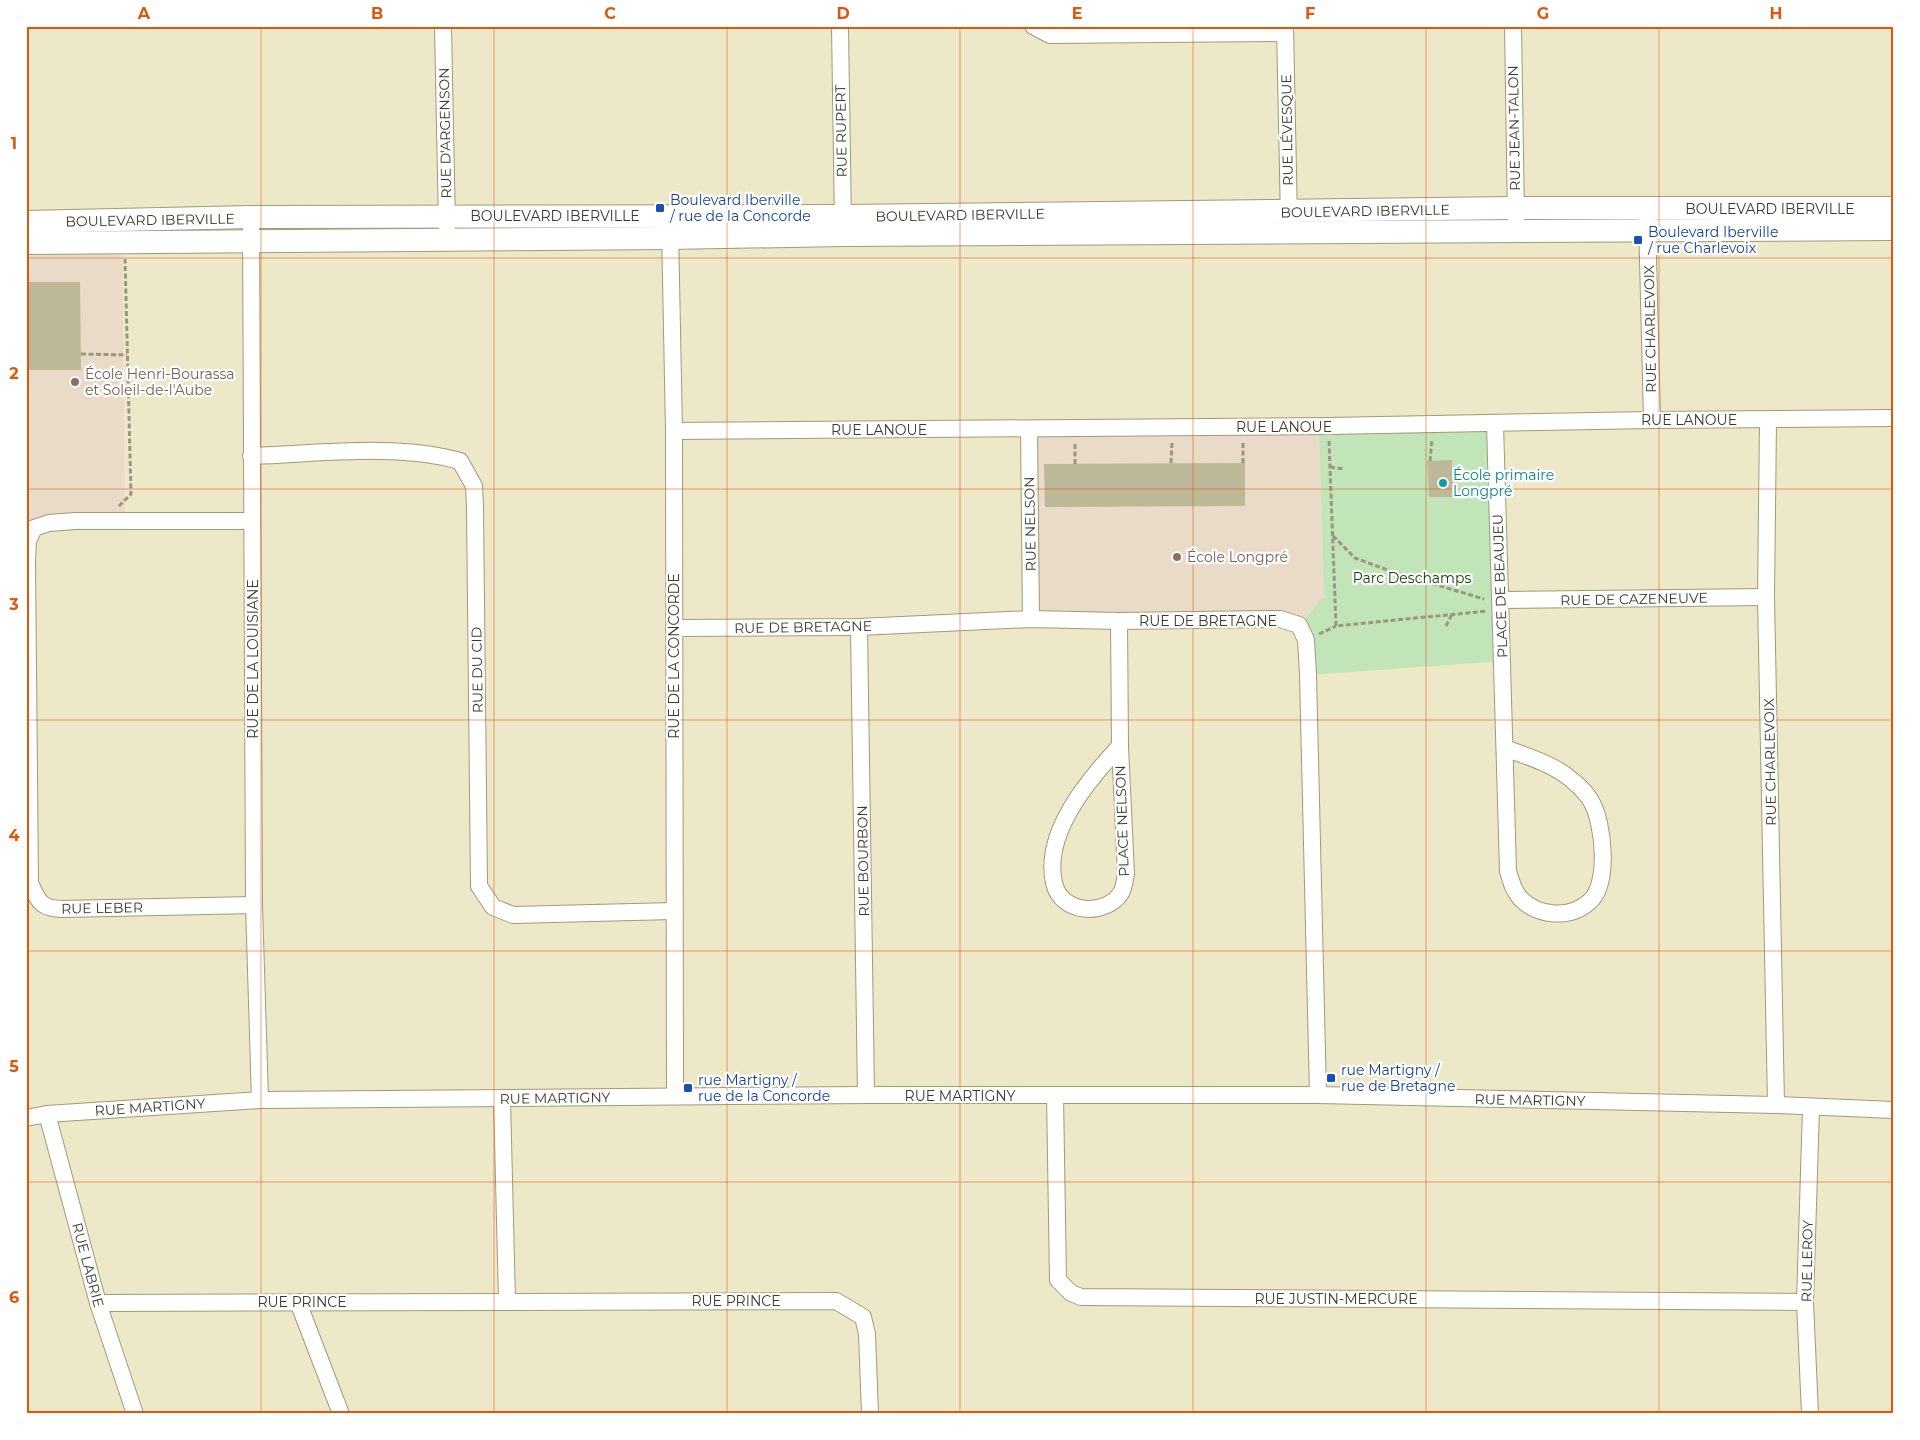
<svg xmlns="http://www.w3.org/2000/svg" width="1920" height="1440" font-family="Montserrat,sans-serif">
<rect width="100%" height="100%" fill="#ede8c7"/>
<g fill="#eadac8">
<polygon points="122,242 125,522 49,523 26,521 26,243"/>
<polygon points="1319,426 1324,597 1299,625 1031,619 1029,429"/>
</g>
<polygon fill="#c2e4b9" points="1495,424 1503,661 1308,675 1299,625 1324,597 1319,426"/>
<g fill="#bdb898">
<polygon points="26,282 80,282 81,370 26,370"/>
<polygon points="1452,460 1452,475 1458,475 1458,490 1452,490 1453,497 1429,497 1427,461"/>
<polygon points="1245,463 1245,506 1045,507 1044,464"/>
</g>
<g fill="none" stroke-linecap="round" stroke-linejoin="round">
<defs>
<g id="street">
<polyline points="443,26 447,227"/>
<polyline points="840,26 843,225"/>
<polyline points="1033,26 1050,35 1285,33"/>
<polyline points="1285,26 1289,221"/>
<polyline points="1513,26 1516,219"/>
<polyline points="251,217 254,905 260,1100"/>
<polyline points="1647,219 1652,420"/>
<polyline points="670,228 674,431 675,1096"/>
<polyline points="1768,420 1766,597 1776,1105"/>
<path d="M1495,424L1508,871C1511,881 1513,890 1520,898C1538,917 1570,919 1589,902C1610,885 1604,823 1591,801C1587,794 1579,786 1573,781C1554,764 1528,757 1505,748"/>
<polyline points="1029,429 1031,619"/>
<polyline points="674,431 1328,426 1652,420 1894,418"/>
<path d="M251,456C316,454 398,443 460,461L474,486L475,507L479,886L493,907L513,915L673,911"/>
<path d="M252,521H75L49,523L34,528L28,541L27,560L30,883C39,902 40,908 62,909L254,905"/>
<polyline points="1502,600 1766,597"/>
<path d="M1119,621L1120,746L1126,874C1125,879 1124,888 1121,893C1105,917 1061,914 1054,883C1043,833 1088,780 1120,746"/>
<polyline points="859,627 866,1095"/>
<polyline points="674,628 859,627 1031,619 1119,621 1280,619 1299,625 1306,640 1308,675 1318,1095"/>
<polyline points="1055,1095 1058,1280 1071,1293 1081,1297 1805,1302"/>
<polyline points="502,1100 507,1300"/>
<polyline points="47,1114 98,1303 135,1414"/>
<polyline points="26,1118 47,1114 260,1100 866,1095 1318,1095 1776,1105 1894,1110"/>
<polyline points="298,1302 341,1414"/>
<polyline points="98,1303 836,1301 863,1317 867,1334 870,1414"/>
<polyline points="1810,1414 1805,1302 1811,1108"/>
</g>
<g id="secondary">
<polyline points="26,222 251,217 842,216 1515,208 1894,208"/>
<polyline points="26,243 670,238 843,235 1894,229"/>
</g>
</defs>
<use href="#street" stroke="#a09a7b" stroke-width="18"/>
<use href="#secondary" stroke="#a09a7b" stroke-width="24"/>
<g stroke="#9a967f" stroke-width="3" stroke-dasharray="5 2.5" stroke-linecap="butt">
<polyline points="81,354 127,355"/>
<polyline points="1329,441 1336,626 1487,611"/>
<polyline points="1243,443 1243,463"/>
<polyline points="1430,461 1432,439"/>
<polyline points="1171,463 1172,443"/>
<polyline points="1075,464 1075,444"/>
<polyline points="1330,467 1344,469"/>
<polyline points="119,506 131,494 125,259"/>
<polyline points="1333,536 1355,558 1393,572 1484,599"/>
<polyline points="1446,626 1452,614"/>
<polyline points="1319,634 1336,626"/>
</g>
<use href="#street" stroke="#fff" stroke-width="16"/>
<use href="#secondary" stroke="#fff" stroke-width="22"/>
</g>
<path fill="none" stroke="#df570e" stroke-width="1" stroke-opacity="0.55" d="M261,26V1414M494,26V1414M727,26V1414M960,26V1414M1193,26V1414M1426,26V1414M1659,26V1414M26,258H1894M26,489H1894M26,720H1894M26,951H1894M26,1182H1894"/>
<g fill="#1a4fb4" stroke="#fff" stroke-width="2">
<rect x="655" y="203" width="10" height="10" rx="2.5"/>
<rect x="1633" y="235" width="10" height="10" rx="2.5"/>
<rect x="1326" y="1073" width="10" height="10" rx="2.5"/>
<rect x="683" y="1083" width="10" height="10" rx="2.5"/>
</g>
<g fill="#8d6e63" stroke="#fff" stroke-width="2">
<circle cx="75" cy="382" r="5"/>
<circle cx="1177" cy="557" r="5"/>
</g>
<circle fill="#0f9aa8" stroke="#fff" stroke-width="2" cx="1443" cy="483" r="5"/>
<g text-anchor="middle" stroke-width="4.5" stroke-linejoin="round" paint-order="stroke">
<g font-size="14" fill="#3c3a2d" stroke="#fff">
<text transform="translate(1514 128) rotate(-91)" y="5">RUE JEAN-TALON</text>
<text transform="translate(1287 130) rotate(-91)" y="5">RUE LÉVESQUE</text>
<text transform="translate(841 131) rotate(-91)" y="5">RUE RUPERT</text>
<text transform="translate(445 133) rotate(-91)" y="5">RUE D'ARGENSON</text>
<text x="1770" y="214">BOULEVARD IBERVILLE</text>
<text transform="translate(1365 211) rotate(-1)" y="5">BOULEVARD IBERVILLE</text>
<text transform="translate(960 215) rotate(-1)" y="5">BOULEVARD IBERVILLE</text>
<text x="555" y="221">BOULEVARD IBERVILLE</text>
<text transform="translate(150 220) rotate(-1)" y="5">BOULEVARD IBERVILLE</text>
<text transform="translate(1650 329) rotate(-91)" y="5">RUE CHARLEVOIX</text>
<text x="1689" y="425">RUE LANOUE</text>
<text x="1284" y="432">RUE LANOUE</text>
<text x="879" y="435">RUE LANOUE</text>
<text transform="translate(1030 524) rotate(-91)" y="5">RUE NELSON</text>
<text transform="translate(1500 586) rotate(-92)" y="5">PLACE DE BEAUJEU</text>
<text transform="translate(1634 599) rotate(-1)" y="5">RUE DE CAZENEUVE</text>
<text x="1208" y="626">RUE DE BRETAGNE</text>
<text transform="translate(803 627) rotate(-1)" y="5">RUE DE BRETAGNE</text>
<text transform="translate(674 656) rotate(-90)" y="5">RUE DE LA CONCORDE</text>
<text transform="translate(253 659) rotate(-90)" y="5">RUE DE LA LOUISIANE</text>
<text transform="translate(477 670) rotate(-91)" y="5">RUE DU CID</text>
<text transform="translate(1770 762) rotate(-91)" y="5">RUE CHARLEVOIX</text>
<text transform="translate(1122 821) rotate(-92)" y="5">PLACE NELSON</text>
<text transform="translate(863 861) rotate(-91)" y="5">RUE BOURBON</text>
<text transform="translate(102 908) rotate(-1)" y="5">RUE LEBER</text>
<text x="960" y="1101">RUE MARTIGNY</text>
<text transform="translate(555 1098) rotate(-1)" y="5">RUE MARTIGNY</text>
<text transform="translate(1530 1100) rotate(1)" y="5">RUE MARTIGNY</text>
<text transform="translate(150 1107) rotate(-4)" y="5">RUE MARTIGNY</text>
<text transform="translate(1807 1261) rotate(-89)" y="5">RUE LEROY</text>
<text transform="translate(88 1265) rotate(75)" y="5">RUE LABRIE</text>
<text x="1336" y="1304">RUE JUSTIN-MERCURE</text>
<text x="736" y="1306">RUE PRINCE</text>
<text x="302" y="1307">RUE PRINCE</text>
</g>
<g font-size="14" fill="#164399" stroke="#fff" text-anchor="start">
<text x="670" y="205">Boulevard Iberville<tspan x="670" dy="16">/ rue de la Concorde</tspan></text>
<text x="1648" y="237">Boulevard Iberville<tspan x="1648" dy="16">/ rue Charlevoix</tspan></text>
<text x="1341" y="1075">rue Martigny /<tspan x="1341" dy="16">rue de Bretagne</tspan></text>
<text x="698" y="1085">rue Martigny /<tspan x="698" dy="16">rue de la Concorde</tspan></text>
</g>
<g font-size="14" fill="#785e54" stroke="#fff" text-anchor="start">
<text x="85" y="379">École Henri-Bourassa<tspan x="85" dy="16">et Soleil-de-l'Aube</tspan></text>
<text x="1187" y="562">École Longpré</text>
</g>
<g font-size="14" fill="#0d838f" stroke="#fff" text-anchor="start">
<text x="1453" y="480">École primaire<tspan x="1453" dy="16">Longpré</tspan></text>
</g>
<g font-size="14" fill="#0c3c00" stroke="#fff">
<text x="1412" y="583">Parc Deschamps</text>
</g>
</g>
<rect width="1920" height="1440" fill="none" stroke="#ffffff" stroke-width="55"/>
<rect x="28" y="28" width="1864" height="1384" fill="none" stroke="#df570e" stroke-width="2"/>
<g font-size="16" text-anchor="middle" font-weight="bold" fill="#df570e">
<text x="144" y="19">A</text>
<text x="377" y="19">B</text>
<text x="610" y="19">C</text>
<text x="843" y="19">D</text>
<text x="1077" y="19">E</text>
<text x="1310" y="19">F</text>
<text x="1543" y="19">G</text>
<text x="1776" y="19">H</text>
<text x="14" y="149">1</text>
<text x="14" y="379">2</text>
<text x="14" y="610">3</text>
<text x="14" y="841">4</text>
<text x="14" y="1072">5</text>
<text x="14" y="1303">6</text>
</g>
</svg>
